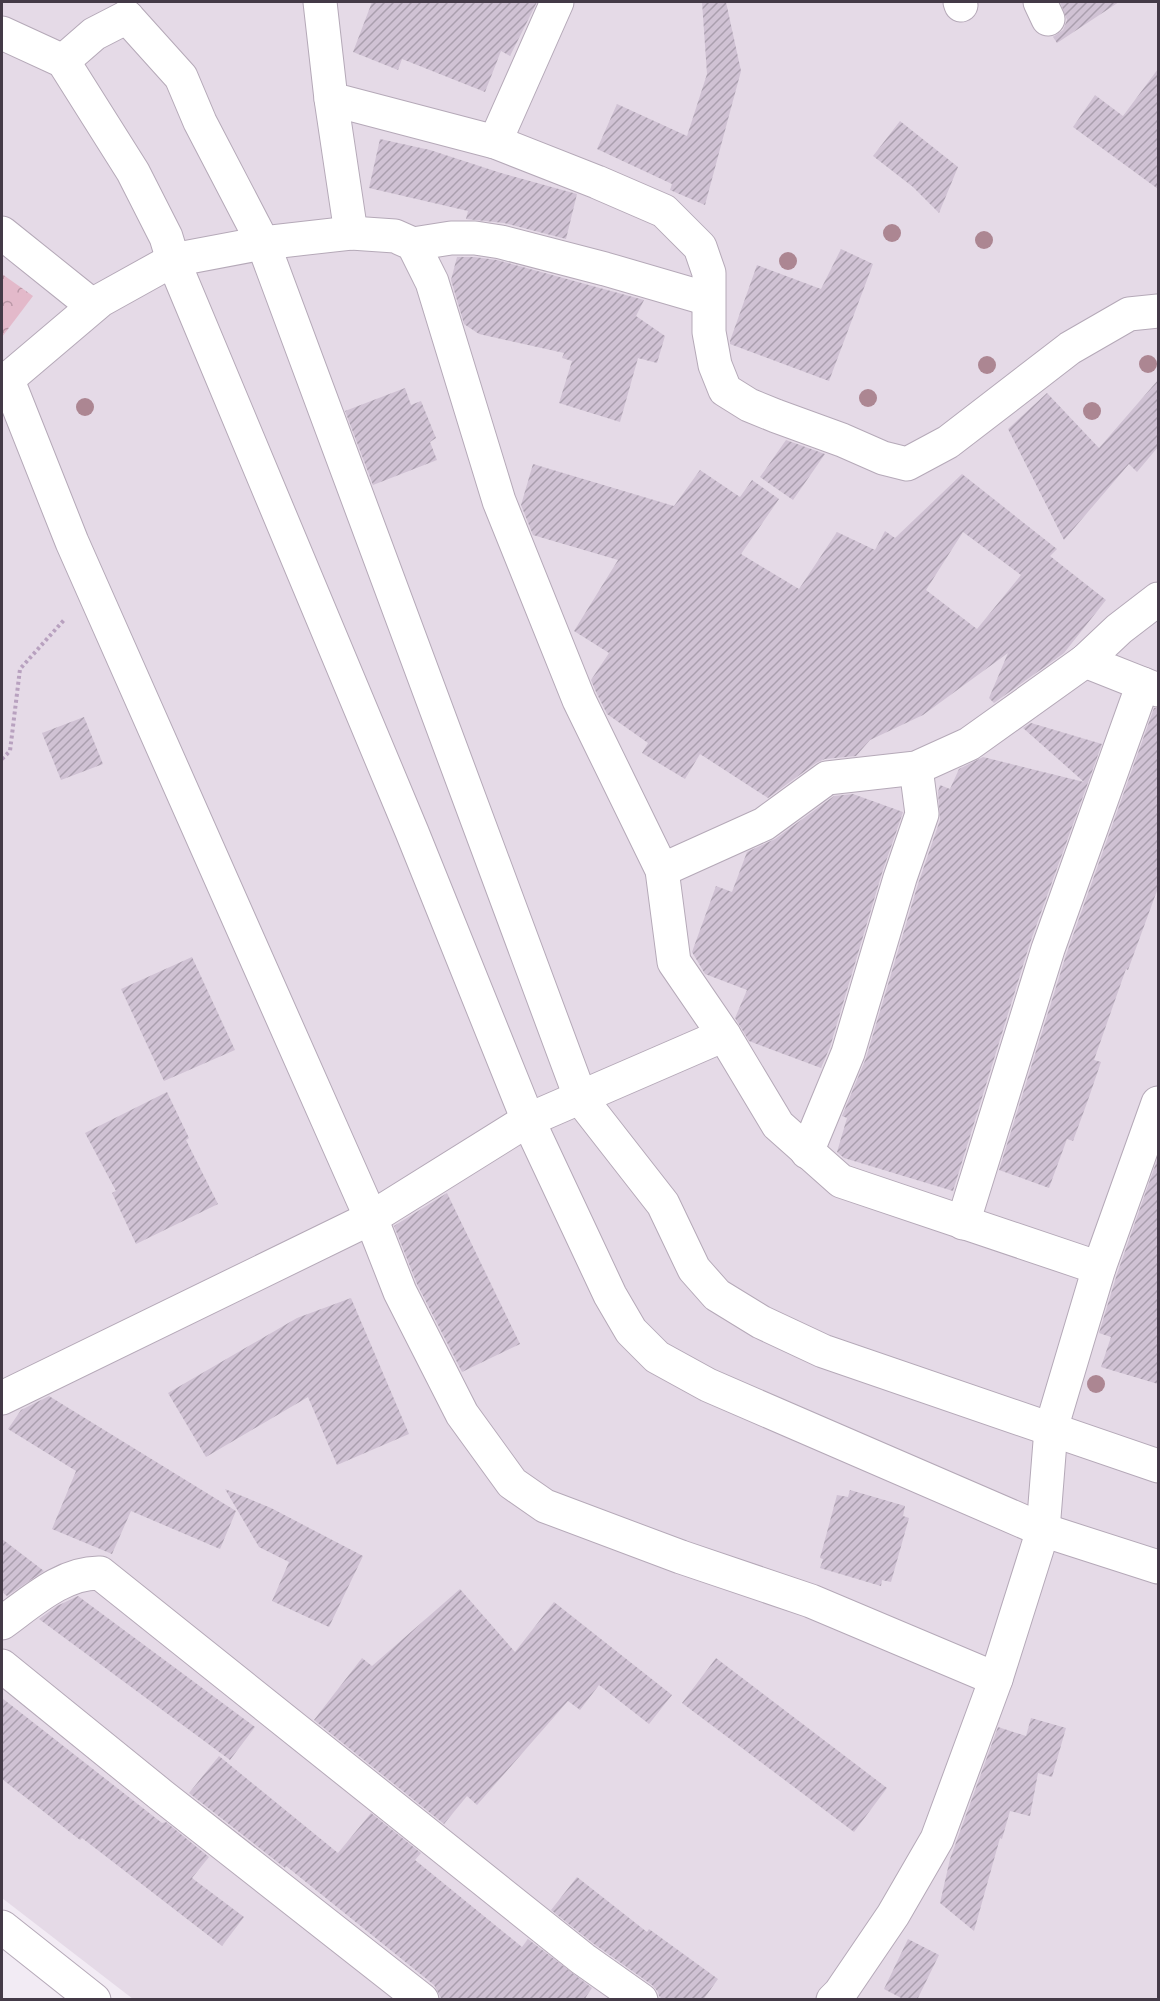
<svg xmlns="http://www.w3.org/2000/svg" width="1160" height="2001" font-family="'Exo 2',sans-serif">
<defs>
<pattern id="forest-crowns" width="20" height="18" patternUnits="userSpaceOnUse" patternTransform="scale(1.5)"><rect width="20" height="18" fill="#e3b9ca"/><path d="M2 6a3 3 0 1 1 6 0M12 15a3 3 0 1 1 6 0" fill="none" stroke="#ba97a6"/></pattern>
<pattern id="building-hatch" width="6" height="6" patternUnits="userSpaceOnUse" patternTransform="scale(1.5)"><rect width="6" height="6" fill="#d0c2d4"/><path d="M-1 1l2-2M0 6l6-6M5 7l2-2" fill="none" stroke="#aa9fae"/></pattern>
</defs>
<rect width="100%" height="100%" fill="#f2ebf4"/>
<polygon fill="#e5dae7" points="2,2 1158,2 1158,1999 133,1999 2,1898"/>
<polygon fill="url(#forest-crowns)" points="2,274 33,296 2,337"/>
<g fill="url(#building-hatch)" fill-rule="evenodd">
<polygon points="372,2 537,2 510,56 501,51 485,92 402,59 398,70 353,52"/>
<polygon points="702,2 726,2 741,71 705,205 670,190 672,184 597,149 617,104 687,136 707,74"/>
<polygon points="1060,2 1119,2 1057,43 1053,37 1063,30 1067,20"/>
<polygon points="1158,69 1158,189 1073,127 1095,95 1123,116"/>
<polygon points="900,121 958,167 939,213 913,187 873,156"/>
<polygon points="380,139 430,150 501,173 577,194 566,239 504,223 466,219 468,211 369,188"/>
<polygon points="841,249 873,264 829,381 730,344 730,341 757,265 821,289"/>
<polygon points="457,257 474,257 497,260 644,300 636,316 665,336 657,363 638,358 620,422 559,403 572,361 562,358 564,353 479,334 464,324 451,280"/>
<polygon points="1158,380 1158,447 1137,472 1129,464 1064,540 1008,429 1047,393 1099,448"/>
<polygon points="405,388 411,405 421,401 436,438 430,442 437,460 373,485 345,411"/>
<polygon points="786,440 825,454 793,500 760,477"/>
<path d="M533,464L674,506L700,470L740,497L752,480L779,499L741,554L799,589L837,532L875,550L885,531L895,538L962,474L1057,549L1050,556L1106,600L1064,653L994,703L989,698L1008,653L923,715L870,740L856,756L825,759L816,763L768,798L700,754L685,779L642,753L648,743L607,714L596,692L591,680L609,653L574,631L618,560L533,535L521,505ZM963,532L1021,575L977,629L926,590Z"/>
<polygon points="1154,708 1158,708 1158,888 1128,970 1126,969 1094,1060 1101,1062 1088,1100 1073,1141 1067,1139 1049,1188 999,1170 1066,955"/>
<polygon points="84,717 103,764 61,780 42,733"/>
<polygon points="1031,723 1102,744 1030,943 953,1191 844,1158 837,1152 847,1118 842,1116 866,1058 918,884 940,820 938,792 940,785 950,789 959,769 983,757 1084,782 1023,728"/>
<polygon points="853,794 903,812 882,873 830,1047 821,1068 749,1041 735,1018 747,990 705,974 692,952 716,886 732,892 747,852 775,839 834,796"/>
<polygon points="192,957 235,1050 164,1081 121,989"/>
<polygon points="167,1092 189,1138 186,1140 218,1204 136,1244 112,1193 116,1191 85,1133"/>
<polygon points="1158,1157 1158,1384 1101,1367 1111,1337 1099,1333 1117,1274"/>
<polygon points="447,1193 520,1344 462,1372 417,1284 394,1226"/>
<polygon points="351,1298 409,1434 337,1465 308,1397 206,1457 168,1393 297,1318"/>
<polygon points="49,1396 236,1511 220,1549 131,1511 112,1554 52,1529 76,1471 8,1429 21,1410"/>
<polygon points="225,1489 271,1508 363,1556 329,1627 272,1601 289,1562 259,1547"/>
<polygon points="850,1490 905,1506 903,1516 909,1518 891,1582 882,1580 881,1586 820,1568 823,1559 820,1558 837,1495 848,1497"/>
<polygon points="2,1539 44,1571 7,1596 2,1592"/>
<polygon points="460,1589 515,1652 554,1602 672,1695 649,1724 599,1685 580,1710 568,1701 477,1805 467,1796 444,1824 314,1720 362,1658 372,1666"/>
<polygon points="78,1596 255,1727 230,1760 39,1619 57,1606"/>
<polygon points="716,1658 887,1788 854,1832 682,1703"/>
<polygon points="2,1698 162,1823 166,1822 209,1857 192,1878 244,1917 222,1946 82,1838 80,1840 2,1779"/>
<polygon points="1031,1718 1066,1728 1052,1777 1038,1773 1030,1816 1010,1811 1002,1839 1000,1838 974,1931 940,1903 950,1859 998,1727 1026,1736"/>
<polygon points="219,1756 338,1853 371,1813 421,1853 415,1860 522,1947 528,1939 592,1988 584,2000 442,2000 434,1985 286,1866 285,1868 189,1793"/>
<polygon points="577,1877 647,1932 649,1929 718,1979 703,2000 663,2000 659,1996 658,1992 652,1985 594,1944 551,1910"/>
<polygon points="908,1939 939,1955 917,2000 905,2000 884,1989"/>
</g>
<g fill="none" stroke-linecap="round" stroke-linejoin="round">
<defs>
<g id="street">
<polyline points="320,2 331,99 495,142 597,182 664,211 700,247 709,273 709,332 715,365 725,390 749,405 776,416 842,440 883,458 907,464 948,442 1070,348 1129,314 1158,311"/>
<polyline points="960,2 961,5"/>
<polyline points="1040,2 1048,19"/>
<polyline points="127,17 181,77 200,122 263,243 581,1099 663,1204 694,1269 717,1295 761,1322 823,1351 1158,1466"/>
<polyline points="2,33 63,61 133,172 166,237 173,260 412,832 528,1120 610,1295 631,1331 657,1357 708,1385 1043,1530 1158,1567"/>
<polyline points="63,61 94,34 127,17"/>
<polyline points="331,99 351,233"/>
<polyline points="495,142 557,2"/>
<polyline points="2,233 93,306"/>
<polyline points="413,244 451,238 475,238 501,242 605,269 708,299"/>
<polyline points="7,378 72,542 371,1218 400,1292 462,1414 512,1483 545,1506 681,1557 811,1601 996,1679 937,1839 893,1915 840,1993 833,2000"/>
<polyline points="2,384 101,300 173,260 263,243 351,233 395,236 413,244 432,282 499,501 579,700 662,870 674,962 724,1035 778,1125 841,1181 1099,1268"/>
<polyline points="1085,661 1158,690"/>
<polyline points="662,870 764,824 827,778 916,768 969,744 1085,661 1119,629 1158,599"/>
<polyline points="807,1152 848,1053 900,878 922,814 916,768"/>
<polyline points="963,1223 1048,949 1143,684"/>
<polyline points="2,1398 371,1218 528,1120 724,1035"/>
<path d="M2,1623C30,1603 63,1572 100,1573L583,1959L641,2000"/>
<polyline points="2,1666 161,1795 422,2000"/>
<polyline points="996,1679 1043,1530 1051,1429 1099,1268 1158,1103"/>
<polyline points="2,1927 94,2000"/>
</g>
</defs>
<use href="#street" stroke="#b5a9b8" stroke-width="35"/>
<polyline stroke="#b8a1bf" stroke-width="4" stroke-dasharray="3 3" stroke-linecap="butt" points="2,759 10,751 20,669 64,620"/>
<use href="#street" stroke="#fff" stroke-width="33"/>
</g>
<g fill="#ac8692">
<circle cx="892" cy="233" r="9"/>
<circle cx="984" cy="240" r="9"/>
<circle cx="788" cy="261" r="9"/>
<circle cx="1148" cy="364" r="9"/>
<circle cx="987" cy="365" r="9"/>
<circle cx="868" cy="398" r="9"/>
<circle cx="85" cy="407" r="9"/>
<circle cx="1092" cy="411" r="9"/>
<circle cx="1096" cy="1384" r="9"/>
</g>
<rect width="1160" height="2001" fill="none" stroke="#443a47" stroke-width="6"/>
</svg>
